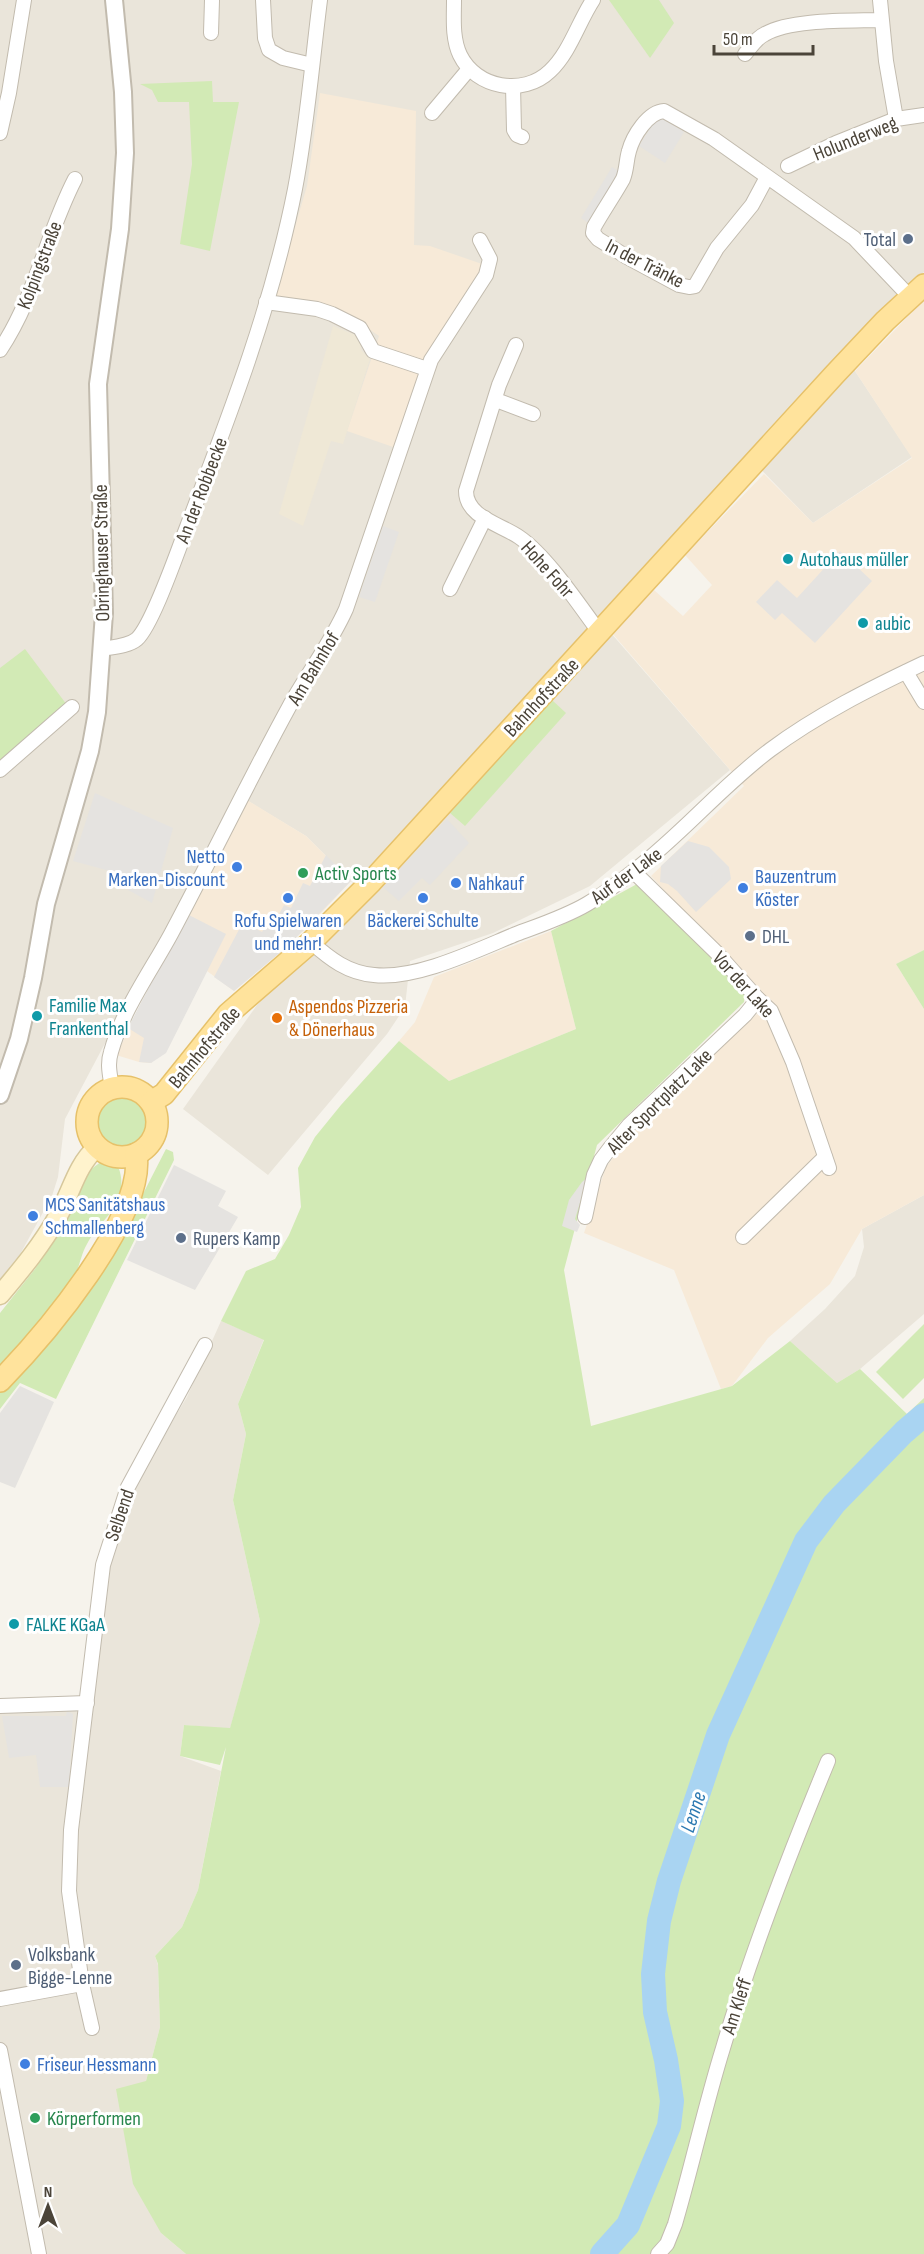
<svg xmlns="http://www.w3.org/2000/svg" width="924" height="2254" font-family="'Sofia Sans Condensed',sans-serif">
<rect width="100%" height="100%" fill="#f6f3ec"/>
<g fill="#eae5da">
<polygon points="0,0 924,0 924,272 840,352 855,371 912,457 813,523 747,455 597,617 730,770 590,886 493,933 410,961 405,1007 387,1034 268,1175 183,1109 257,1005 367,897 306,836 238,795 178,905 65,1119 58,1177 52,1196 18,1258 0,1279"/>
<polygon points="924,1195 924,1314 860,1369 837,1383 790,1341 825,1309 855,1276 864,1247 862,1229"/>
<polygon points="221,1321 264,1339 238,1404 246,1434 233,1500 260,1621 230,1729 184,1725 180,1756 221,1771 198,1890 182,1927 155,1956 158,1965 160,2027 146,2081 161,2233 186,2254 0,2254 0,1709 92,1705 107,1575 141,1473 187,1397"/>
</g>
<g fill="#f7ead8">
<polygon points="320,93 416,111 414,245 430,246 485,265 428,354 396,448 347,431 379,336 349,315 274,298 307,186"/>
<polygon points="924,300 924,950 896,964 924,1009 924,1195 862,1229 830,1284 768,1338 732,1386 721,1389 674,1270 584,1233 606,1167 640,1124 757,1014 766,1001 651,876 744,786 612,633 654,590 683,616 712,585 685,555 764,474 813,523 912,458 855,371"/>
<polygon points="247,800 306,836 351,881 308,927 234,991 207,971 162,1053 151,1063 139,1062 116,1055"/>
<polygon points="551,931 576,1029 449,1081 399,1041 415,1022 434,977"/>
</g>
<polygon fill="#efe8d6" points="333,326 360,337 361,350 370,359 343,444 331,441 303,526 279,514"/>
<g fill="#d2eab5">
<polygon points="609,0 659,0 674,23 650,58"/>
<polygon points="212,81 213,102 239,102 210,251 180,244 192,164 189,102 158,102 152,90 140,84"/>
<polygon points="25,649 67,705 0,762 0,668"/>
<polygon points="552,700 566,713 465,826 450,813"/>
<polygon points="637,884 713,955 745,992 744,1002 597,1145 564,1270 591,1426 732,1386 790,1341 837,1383 860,1369 907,1414 924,1398 924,2254 186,2254 161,2233 133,2184 116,2089 146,2081 160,2027 158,1964 155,1956 182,1927 198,1890 226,1747 220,1765 180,1756 184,1725 230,1728 260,1621 233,1500 246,1434 238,1404 264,1340 221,1321 246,1271 275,1259 289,1235 301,1207 298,1168 315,1137 341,1105 399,1041 449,1081 576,1029 551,931"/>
<polygon points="924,950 924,1009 896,964"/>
<circle cx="122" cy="1122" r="25"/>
<polygon points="166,1149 173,1152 174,1160 56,1399 20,1383 0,1409 0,1391 75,1308 105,1268"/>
<path d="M102,1161C110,1161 118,1163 120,1172C128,1206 100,1219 87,1244C80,1256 79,1272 71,1283C50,1313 24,1341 0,1369V1313L35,1269L65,1221L83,1181L90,1170Z"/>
<polygon points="924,1324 924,1378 903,1399 876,1372"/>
</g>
<g fill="#e5e3e0">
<polygon points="658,116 684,132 665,163 639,146"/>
<polygon points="612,167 622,173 590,224 581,218"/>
<polygon points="383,526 399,532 375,602 359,597"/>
<polygon points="840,551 872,581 815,643 782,613 775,620 756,602 777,580 797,598"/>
<polygon points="95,793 173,828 152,903 128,890 132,877 73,861"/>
<polygon points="447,819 469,843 430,885 422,878 399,901 383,887"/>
<polygon points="688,841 709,847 729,867 731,879 696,912 677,891 668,884 660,882 661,866"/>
<polygon points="326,855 351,881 288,946 234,991 214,977 243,922 262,932 266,925 268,926 278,916 284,905 291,908 303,883 310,886"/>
<polygon points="187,914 226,934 166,1053 151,1063 139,1062 144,1038 128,1028"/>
<polygon points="174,1165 226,1191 218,1206 238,1217 195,1290 127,1260"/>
<polygon points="588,1177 575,1219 580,1225 577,1232 562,1226 569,1200 582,1182"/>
<polygon points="20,1386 54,1402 15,1488 0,1482 0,1413"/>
<polygon points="67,1711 73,1714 69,1787 40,1787 36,1755 9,1758 2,1716 66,1716"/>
</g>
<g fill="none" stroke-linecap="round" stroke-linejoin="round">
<polyline stroke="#a9d4f2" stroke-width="24" points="602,2254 628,2225 669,2126 672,2101 666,2060 655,2012 653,1974 659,1921 669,1881 718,1735 806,1541 834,1504 904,1432 924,1415"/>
<defs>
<g id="minor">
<polyline points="263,0 265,38 269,50 283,58 312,65"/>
<path d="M454,0C454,18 452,38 460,55C476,88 523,97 550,71C570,52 578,23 593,0"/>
<polyline points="880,0 886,61 896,119"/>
<polyline points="211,33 212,0"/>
<path d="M745,54C751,47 756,38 765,34C791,19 850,21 881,20"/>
<polyline points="513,86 514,130 517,135 522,137"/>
<polyline points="432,113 469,69"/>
<polyline points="0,133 9,93 24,0"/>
<polyline points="788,166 836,143 896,119 924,115"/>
<path d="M767,177L752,205L717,248L695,286L689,287L679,285L627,257L598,239L593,233L594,227C603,211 614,195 623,179C627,169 626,161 629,151C633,136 648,112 664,111L714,139L854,238L910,297"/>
<polyline points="266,302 317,309 332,314 360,328 373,351 427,369"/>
<path d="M516,345L499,385L466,491C466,517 500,524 519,537C547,556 579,605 600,633"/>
<path d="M0,350C36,296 46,235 75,179"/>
<polyline points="496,400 533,414"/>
<polyline points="450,589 485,518"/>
<path d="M102,649C113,647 129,646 137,639C153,624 178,550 187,527C229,417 272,306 295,189C307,127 312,63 320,0"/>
<polyline points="906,672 924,702"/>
<polyline points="0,770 72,707"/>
<polyline points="634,872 717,953 758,999 771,1011 793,1062 829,1168"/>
<path d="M311,942C330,959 348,973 374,975C416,980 477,950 516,934C540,925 565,917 587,904C604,894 620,882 635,870C683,833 722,786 770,750C817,715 871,688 924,663"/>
<path d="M112,1088C110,1075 107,1064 111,1052C122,1011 151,971 171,934C211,859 248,782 289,707C307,674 331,643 346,609L431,360L486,275L490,259L480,240"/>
<polyline points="585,1217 594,1175 601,1160 610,1148 629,1125 745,1015 758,999"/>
<polyline points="743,1237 825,1157"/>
<polyline points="0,1706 87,1703"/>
<polyline points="0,1999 82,1984"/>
<polyline points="92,2028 82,1984 69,1891 71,1830 103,1565 128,1487 205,1345"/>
<polyline points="0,2050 39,2254"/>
<path d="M658,2254L667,2244L675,2224C692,2166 705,2106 723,2048C752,1950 789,1855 828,1761"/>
</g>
<polyline id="tertiary" points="0,1095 19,1039 33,978 46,904 90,751 97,712 104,613 98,384 120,229 125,153 123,92 114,0"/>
<path id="secondary" d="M0,1295C21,1270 42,1245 58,1216C72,1191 76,1166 97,1147"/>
<g id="primary">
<circle cx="122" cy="1122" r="35"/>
<polyline points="151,1102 164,1094 228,1014 311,942 371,882 835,374 885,321 924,285"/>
<path d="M0,1381C43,1337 146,1217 136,1154"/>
</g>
</defs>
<use href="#minor" stroke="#c2bbae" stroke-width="16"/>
<use href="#tertiary" stroke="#c2bbae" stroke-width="20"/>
<use href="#secondary" stroke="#d6c79b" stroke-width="21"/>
<use href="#primary" stroke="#e6c16a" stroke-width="24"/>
<use href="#minor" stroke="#fff" stroke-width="14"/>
<use href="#tertiary" stroke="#fff" stroke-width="16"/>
<use href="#secondary" stroke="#fff3cd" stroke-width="18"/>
<use href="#primary" stroke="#ffe39c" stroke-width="21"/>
</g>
<g fill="#5c6f8a" stroke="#fff" stroke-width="2">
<circle cx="908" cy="239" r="6"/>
<circle cx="750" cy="936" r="6"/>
<circle cx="181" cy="1238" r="6"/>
<circle cx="16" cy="1965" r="6"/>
</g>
<g fill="#0f9aa8" stroke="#fff" stroke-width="2">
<circle cx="788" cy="559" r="6"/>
<circle cx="863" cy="623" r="6"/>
<circle cx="37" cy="1016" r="6"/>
<circle cx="14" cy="1624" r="6"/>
</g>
<g fill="#3f7fe0" stroke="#fff" stroke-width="2">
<circle cx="237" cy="867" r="6"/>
<circle cx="456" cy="883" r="6"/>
<circle cx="743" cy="888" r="6"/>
<circle cx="288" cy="898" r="6"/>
<circle cx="423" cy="898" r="6"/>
<circle cx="33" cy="1216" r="6"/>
<circle cx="25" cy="2064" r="6"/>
</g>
<g fill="#2e9e5b" stroke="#fff" stroke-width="2">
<circle cx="303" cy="873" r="6"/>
<circle cx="35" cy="2118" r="6"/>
</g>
<circle fill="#e8710a" stroke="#fff" stroke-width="2" cx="277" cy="1018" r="6"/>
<g text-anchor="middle" stroke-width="6" stroke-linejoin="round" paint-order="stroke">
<g font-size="20" fill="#4b4439" stroke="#fff">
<text transform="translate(855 138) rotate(-22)" y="7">Holunderweg</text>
<text transform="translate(645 263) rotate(27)" y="7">In der Tränke</text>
<text transform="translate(39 265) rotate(-69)" y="7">Kolpingstraße</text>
<text transform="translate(201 490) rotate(-69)" y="7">An der Robbecke</text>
<text transform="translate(101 553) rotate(-91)" y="7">Obringhauser Straße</text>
<text transform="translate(548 569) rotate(48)" y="7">Hohe Fohr</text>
<text transform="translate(313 668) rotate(-59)" y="7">Am Bahnhof</text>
<text transform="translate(541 697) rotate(-47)" y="7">Bahnhofstraße</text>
<text transform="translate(626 875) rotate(-36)" y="7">Auf der Lake</text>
<text transform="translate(744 984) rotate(48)" y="7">Vor der Lake</text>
<text transform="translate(204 1047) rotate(-50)" y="7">Bahnhofstraße</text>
<text transform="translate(659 1101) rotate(-45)" y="7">Alter Sportplatz Lake</text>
<text transform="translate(119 1515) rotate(-71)" y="7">Selbend</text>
<text transform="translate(736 2006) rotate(-72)" y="7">Am Kleff</text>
</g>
<g font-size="20" fill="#4e5e75" stroke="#fff" text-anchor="start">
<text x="896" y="246" text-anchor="end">Total</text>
<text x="762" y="943">DHL</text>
<text x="193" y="1245">Rupers Kamp</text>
<text x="28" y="1961">Volksbank<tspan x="28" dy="23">Bigge-Lenne</tspan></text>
</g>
<g font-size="20" fill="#0d838f" stroke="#fff" text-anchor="start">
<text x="800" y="566">Autohaus müller</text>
<text x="875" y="630">aubic</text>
<text x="49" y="1012">Familie Max<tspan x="49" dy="23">Frankenthal</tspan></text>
<text x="26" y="1631">FALKE KGaA</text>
</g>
<g font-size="20" fill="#366cbe" stroke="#fff" text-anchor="start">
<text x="225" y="863" text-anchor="end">Netto<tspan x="225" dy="23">Marken-Discount</tspan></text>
<text x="755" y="883">Bauzentrum<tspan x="755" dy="23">Köster</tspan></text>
<text x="468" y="890">Nahkauf</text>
<text x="288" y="927" text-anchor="middle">Rofu Spielwaren<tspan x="288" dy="23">und mehr!</tspan></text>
<text x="423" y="927" text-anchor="middle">Bäckerei Schulte</text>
<text x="45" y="1211">MCS Sanitätshaus<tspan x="45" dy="23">Schmallenberg</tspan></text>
<text x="37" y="2071">Friseur Hessmann</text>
</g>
<g font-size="20" fill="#27864d" stroke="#fff" text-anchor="start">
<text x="315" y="880">Activ Sports</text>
<text x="47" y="2125">Körperformen</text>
</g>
<g font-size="20" fill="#c56008" stroke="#fff" text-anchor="start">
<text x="289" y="1013">Aspendos Pizzeria<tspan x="289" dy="23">&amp; Dönerhaus</tspan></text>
</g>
<g font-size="21" font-style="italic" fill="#2e7ab2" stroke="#fff">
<text transform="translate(693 1812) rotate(-72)" y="7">Lenne</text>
</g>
</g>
<g transform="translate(48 2206)" stroke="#ffffff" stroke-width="4.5" paint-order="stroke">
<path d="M0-4.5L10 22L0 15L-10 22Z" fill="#4b4439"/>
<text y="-9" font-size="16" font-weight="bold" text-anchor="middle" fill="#4b4439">N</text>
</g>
<path d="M714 45v9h99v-9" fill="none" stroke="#4b4439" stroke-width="3"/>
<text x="723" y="45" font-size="18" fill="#4b4439" stroke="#ffffff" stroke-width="4.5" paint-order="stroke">50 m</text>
</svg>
